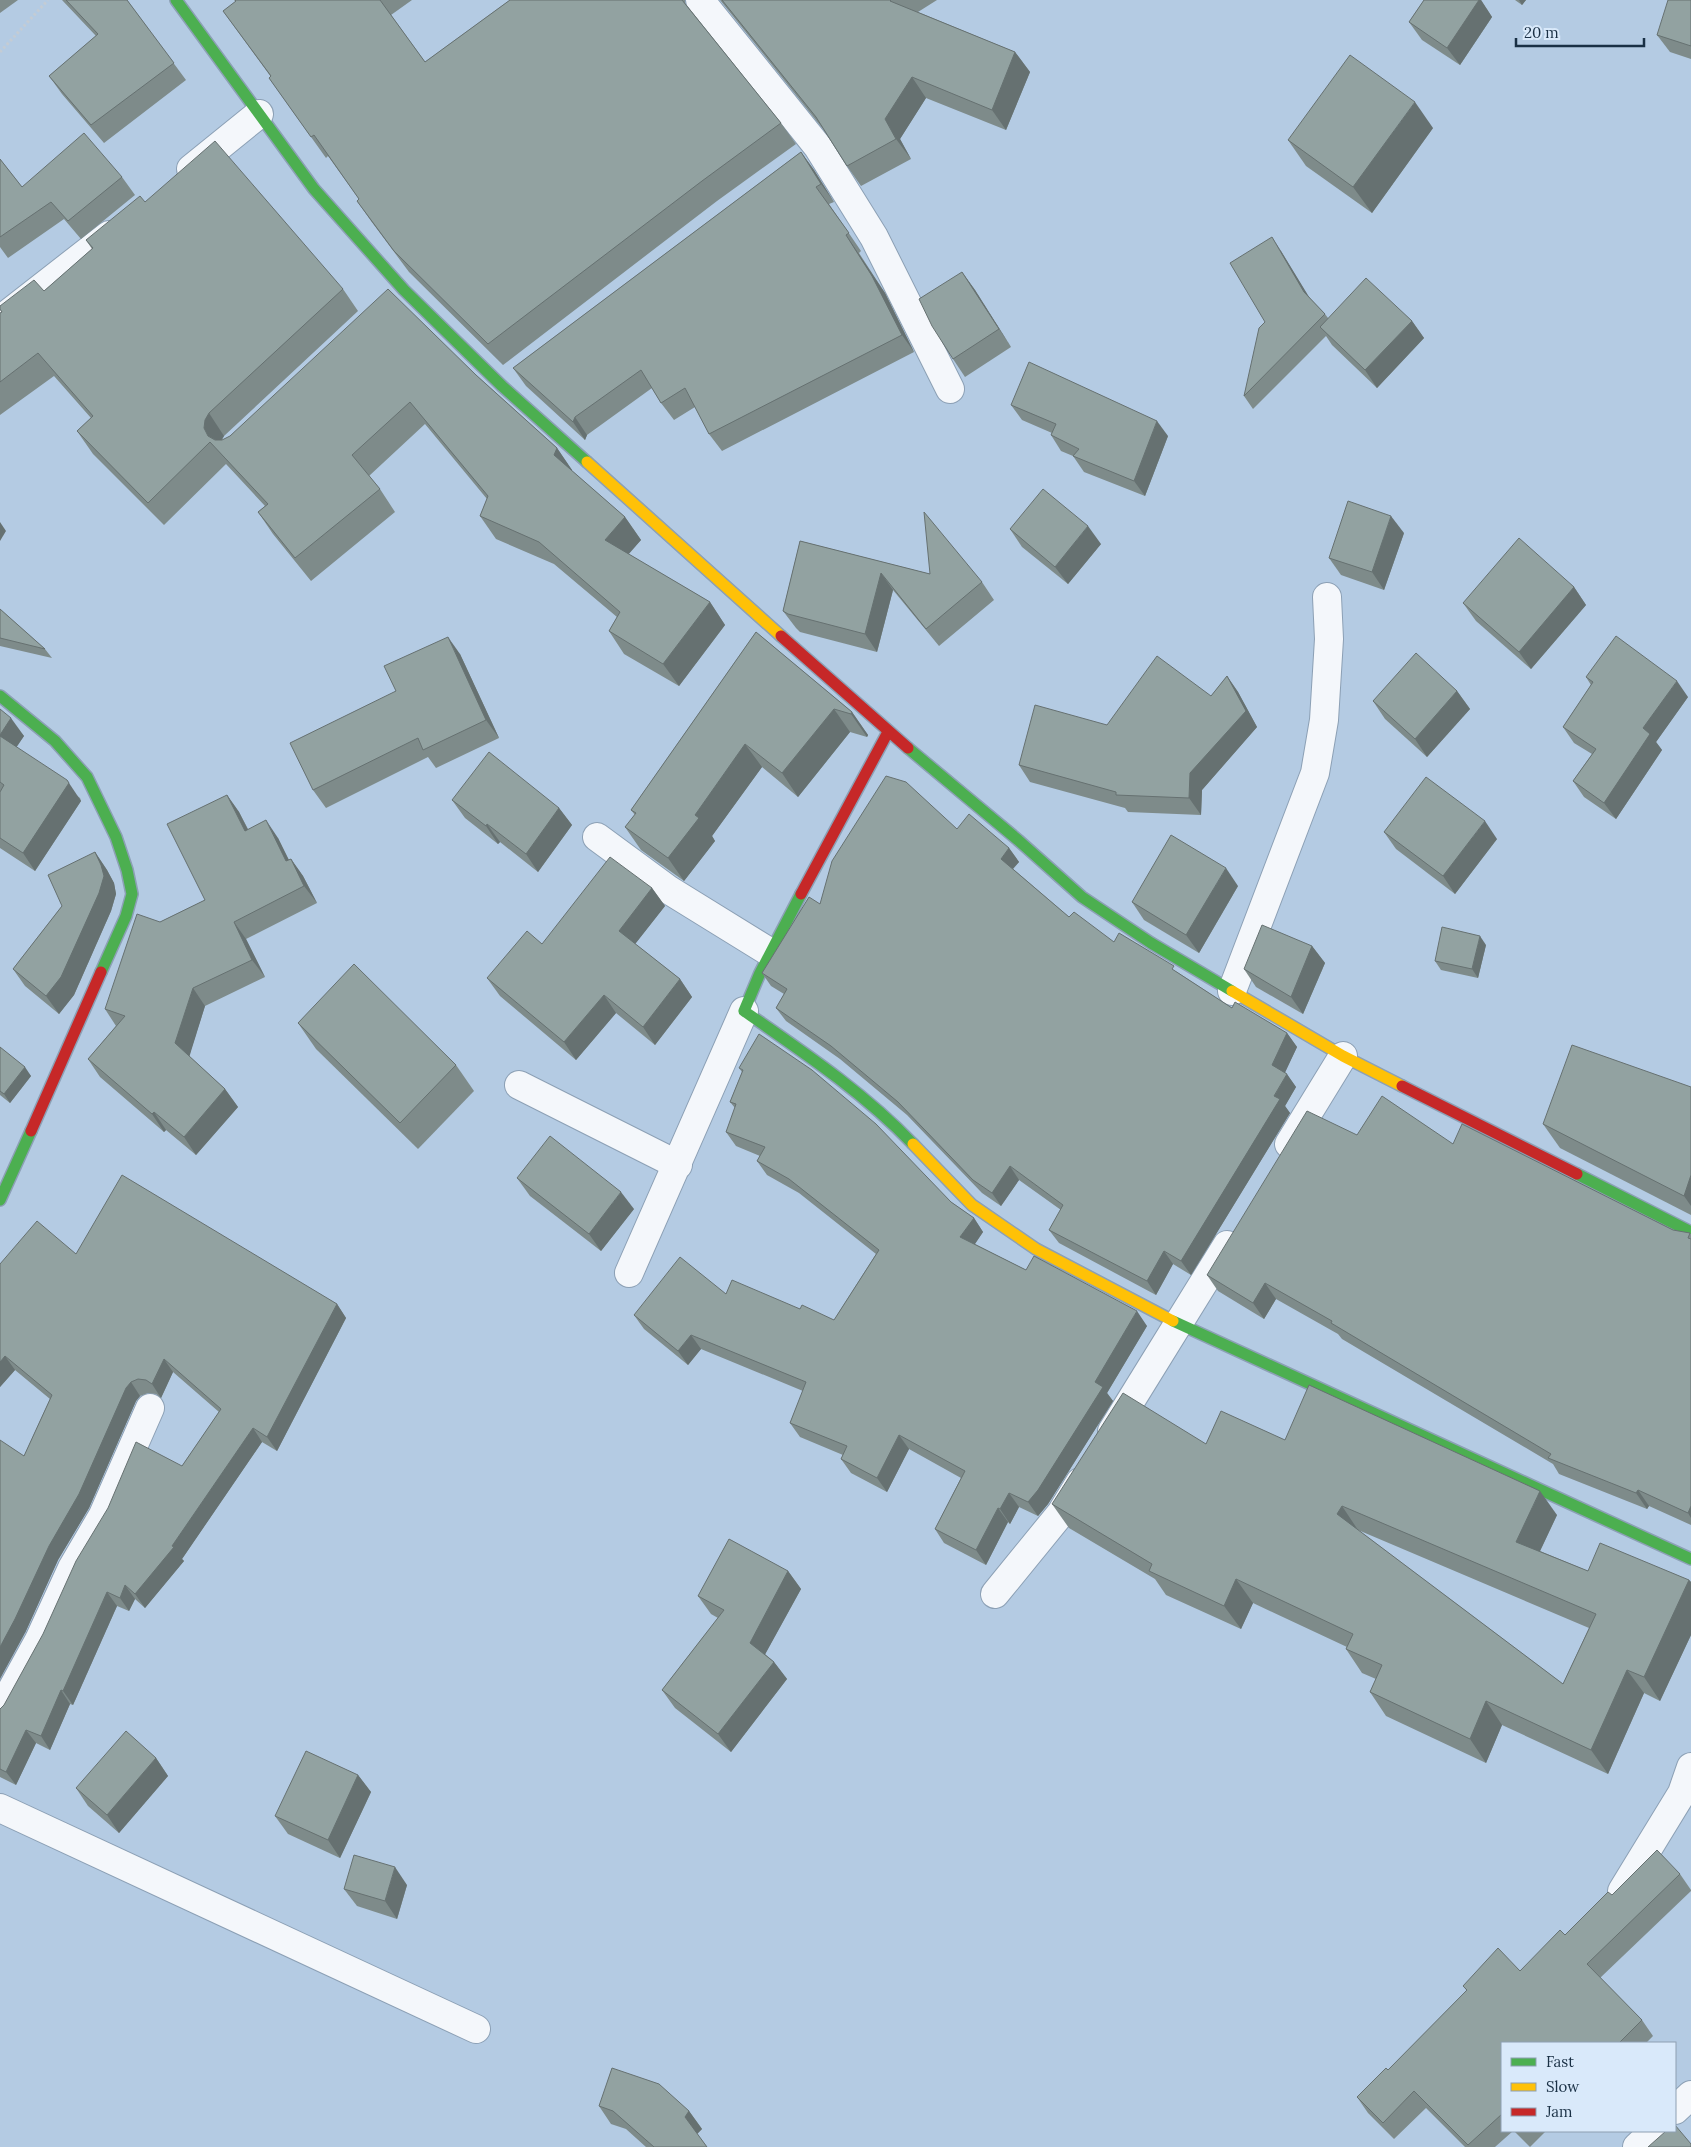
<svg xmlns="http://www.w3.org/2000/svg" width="1691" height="2147" font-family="Lora,serif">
<rect width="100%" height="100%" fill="#b4cbe3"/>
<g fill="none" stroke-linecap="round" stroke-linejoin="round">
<defs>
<g id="street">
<polyline points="700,0 818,147 874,237 950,389"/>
<polyline points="191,169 259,114"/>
<polyline points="0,320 109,235"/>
<polyline points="597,837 669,890 771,953"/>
<polyline points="1232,991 1315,773 1324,720 1329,639 1327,597"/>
<polyline points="519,1085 678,1165"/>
<polyline points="1289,1144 1343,1056"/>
<polyline points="629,1273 744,1011"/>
<polyline points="1112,1431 1227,1245"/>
<polyline points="995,1594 1061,1513 1080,1482"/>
<polyline points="0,1711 39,1640 72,1568 103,1515 150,1408"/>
<polyline points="0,1808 476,2029"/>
<polyline points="1622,1891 1682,1793 1691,1767"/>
<polyline points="1675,2110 1691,2095"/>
<polyline points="1637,2147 1654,2131"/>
</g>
<g id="fast">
<polyline points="176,0 314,189 404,290 502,386 587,462"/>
<polyline points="0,696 55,741 87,777 116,837 127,870 132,894 126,916 101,972"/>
<polyline points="908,748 1018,840 1082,897 1151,943 1232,991"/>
<path d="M801,894L760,973L744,1011C803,1052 863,1092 913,1144"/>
<polyline points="1577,1174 1691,1232"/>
<polyline points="0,1200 31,1131"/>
<polyline points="1173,1321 1691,1559"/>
</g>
<g id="slow">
<polyline points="587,462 781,636"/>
<polyline points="1232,991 1343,1056 1402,1086"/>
<polyline points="913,1144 972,1205 1036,1249 1173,1321"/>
</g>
<g id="jam">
<polyline points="781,636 908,748"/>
<polyline points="801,894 888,732"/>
<polyline points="1402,1086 1577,1174"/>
<polyline points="31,1131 101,972"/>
</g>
</defs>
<use href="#street" stroke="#8ca0b5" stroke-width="30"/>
<use href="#fast" stroke="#8ca0b5" stroke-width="14"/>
<use href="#slow" stroke="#8ca0b5" stroke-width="14"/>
<use href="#jam" stroke="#8ca0b5" stroke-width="14"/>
<polyline stroke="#c4ccd4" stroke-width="3" stroke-dasharray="2.5 2.5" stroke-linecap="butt" points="0,52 48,0"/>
<use href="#street" stroke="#f4f7fb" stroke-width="28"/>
<use href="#fast" stroke="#4caf50" stroke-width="11"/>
<use href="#slow" stroke="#ffc107" stroke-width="11"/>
<use href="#jam" stroke="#c62828" stroke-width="11"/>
</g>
<g fill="#7e8b8a" fill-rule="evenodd">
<polygon points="0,0 18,0 0,13"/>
<polygon points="62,0 127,0 186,80 104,143 62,94 49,76 96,36"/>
<polygon points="234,0 412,0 391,15 425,62 510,0 685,0 685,3 781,123 796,144 717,201 503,365 409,272 371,221 357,201 359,199 328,156 326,158 269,78 271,77 223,11 236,2"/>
<polygon points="720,0 937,0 918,12 1015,52 1030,72 1006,130 926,98 900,139 911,159 861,186 847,166 823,129"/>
<polygon points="1424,0 1481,0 1492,17 1460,65 1422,40 1409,22"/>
<polygon points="1515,0 1526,0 1522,5"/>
<polygon points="1691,0 1691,59 1670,52 1657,35"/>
<polygon points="1433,128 1372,213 1306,166 1288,140"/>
<polygon points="801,152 814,170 834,202 829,204 861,251 859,253 885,293 914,352 722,451 709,434 695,407 674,420 661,403 652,388 587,435 585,440 526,386 513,368"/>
<polygon points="0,159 22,187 122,177 135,195 81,239 64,219 8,258 0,247"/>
<polygon points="145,202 343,289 358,311 224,436 222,440 476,375 557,448 572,470 572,471 625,517 641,540 628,554 710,602 725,625 679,686 624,654 609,631 617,617 554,564 496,539 480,516 487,499 425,424 369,476 380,489 395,512 311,581 273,534 258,512 265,506 226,464 164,525 93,454 77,431 91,418 54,376 0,415 0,313 2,312 0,310 44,291 92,249 86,240"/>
<polygon points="1281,251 1308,296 1325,314 1328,318 1412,321 1424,338 1377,388 1332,345 1326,336 1253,409 1244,396 1265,322"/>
<polygon points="962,272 975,290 1011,347 965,377 953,359"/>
<polygon points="1011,405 1168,436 1145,496 1084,472 1073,456 1061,451 1051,435 1052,433 1022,420"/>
<polygon points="1010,529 1101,544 1068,584 1022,547"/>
<polygon points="1404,533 1384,590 1341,575 1329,558"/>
<polygon points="800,541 930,574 982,582 994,600 939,646 893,590 877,652 800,632 796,628 783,611"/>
<polygon points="1574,587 1586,605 1531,669 1476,621 1463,603"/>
<polygon points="0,609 45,649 52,658 0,646"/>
<polygon points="756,632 852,712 868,735 867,737 850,732 798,797 762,767 712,836 715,841 684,881 641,850 625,827 635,815 631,810"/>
<polygon points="460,654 499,738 436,768 428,757 326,808 313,790 396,691"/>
<polygon points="1227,676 1238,692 1257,727 1202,790 1201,815 1128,812 1125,808 1030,782 1019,765 1107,725 1211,696"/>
<polygon points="1586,677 1688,697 1656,742 1662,750 1616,819 1584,797 1573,781 1592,754 1574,743 1563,727 1591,685"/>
<polygon points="1457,691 1470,709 1427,757 1385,719 1373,701"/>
<polygon points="0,709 24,736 16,747 80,798 81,801 35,871 0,848"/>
<polygon points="227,795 239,812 248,829 278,838 289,860 291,859 303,876 317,903 246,939 265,977 205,1006 189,1056 225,1089 238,1107 196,1155 166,1130 164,1132 100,1077 88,1059 116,1026 105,1009 160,922 205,900"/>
<polygon points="452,800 559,808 572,825 538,872 500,842 498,844 465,818"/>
<polygon points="957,829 1009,848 1019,862 1013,869 1069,917 1114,942 1177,972 1232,1008 1287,1033 1297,1047 1285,1072 1296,1087 1285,1106 1290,1113 1191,1275 1173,1264 1156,1295 1059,1243 1049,1230 1061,1210 1019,1180 1001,1206 982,1193 907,1115 840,1059 786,1021 776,1008 784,994 771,986 762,973 820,904"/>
<polygon points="1384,832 1497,839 1455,894 1396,849"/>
<polygon points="95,852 107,870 114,883 116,894 111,911 74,995 59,1014 25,986 13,969 62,906"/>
<polygon points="1238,886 1199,953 1144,920 1132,902"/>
<polygon points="652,888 665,906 635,944 680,979 692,997 655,1045 616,1013 576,1060 500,996 487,978 542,944"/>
<polygon points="1486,945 1478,978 1441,970 1435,961"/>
<polygon points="1312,946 1325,963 1303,1014 1256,987 1244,969"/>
<polygon points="298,1023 456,1065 474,1091 418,1149 316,1049"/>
<polygon points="0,1047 31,1076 10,1103 0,1095"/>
<polygon points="739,1068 951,1202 974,1218 983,1232 975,1244 1026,1270 1147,1326 1107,1393 1113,1401 1048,1504 1038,1516 1019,1507 1010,1524 1008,1522 986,1565 944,1543 935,1529 961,1478 909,1449 887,1492 851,1473 841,1459 843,1455 800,1437 790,1423 803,1391 701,1349 688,1365 644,1329 634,1315 726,1294 800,1309 834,1320 876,1254 799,1193 767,1175 757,1161 760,1156 736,1146 726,1132 735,1108 730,1102 742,1072"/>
<polygon points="1691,1087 1691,1215 1560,1148 1543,1124"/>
<polygon points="1357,1135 1453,1144 1673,1230 1691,1234 1691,1525 1649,1506 1647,1509 1559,1474 1553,1464 1342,1339 1338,1334 1276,1299 1264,1319 1218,1291 1207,1275"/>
<polygon points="517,1178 634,1209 601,1251 530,1196"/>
<polygon points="76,1254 337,1304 346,1318 277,1451 262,1442 182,1559 184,1561 145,1608 135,1599 129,1611 117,1606 73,1705 70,1704 50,1750 36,1743 16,1785 0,1777 0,1709 4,1705 182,1466 219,1412 173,1372 161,1398 156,1394 148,1393 140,1396 136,1401 89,1508 58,1560 25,1633 24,1456 50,1399 15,1370 0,1387 0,1264"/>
<path d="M1285,1440L1557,1515L1540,1551L1588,1571L1689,1580L1691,1582V1635L1660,1701L1644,1693L1608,1774L1502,1725L1486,1763L1386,1716L1370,1692L1376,1679L1362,1673L1346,1649L1347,1647L1253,1603L1241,1629L1166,1595L1155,1579L1069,1528L1052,1504L1206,1444ZM1358,1530L1589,1628L1563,1684Z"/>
<polygon points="788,1571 801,1589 765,1654 774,1662 787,1679 731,1752 675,1708 662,1690 718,1618 711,1614 698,1596"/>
<polygon points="156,1758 168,1776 119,1833 88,1806 76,1788"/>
<polygon points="358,1775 371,1792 340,1858 288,1834 275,1816"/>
<polygon points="1680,1874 1691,1890 1691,1891 1600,1978 1642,2020 1653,2036 1646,2043 1502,2043 1502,2131 1513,2131 1495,2147 1465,2147 1426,2108 1394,2139 1368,2113 1357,2097 1388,2070 1467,1991 1463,1986 1520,1971 1565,1935 1612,1895"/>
<polygon points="407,1885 397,1919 357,1906 344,1889"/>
<polygon points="599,2106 689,2111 702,2129 697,2134 707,2147 646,2147 626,2129 611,2124"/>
<polygon points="1514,2131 1546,2131 1530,2147"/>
</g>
<g fill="#667171">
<polygon points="1479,0 1481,0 1492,17 1460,65 1447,48"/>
<polygon points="1519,0 1526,0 1522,5"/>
<polygon points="1015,52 1030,72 1006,130 992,110"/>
<polygon points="912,77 926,98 900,139 911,159 896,139 885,119"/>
<polygon points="1415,102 1433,128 1372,213 1353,187"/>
<polygon points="801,152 814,170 834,202 821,184"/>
<polygon points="846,235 885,293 914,352 902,335"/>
<polygon points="1272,237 1281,251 1314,305 1304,292"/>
<polygon points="962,272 975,290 1011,347 999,329"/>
<polygon points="1412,321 1424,338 1377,388 1365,370"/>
<polygon points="209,413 224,436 220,442 208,436 204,428 205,420"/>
<polygon points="575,417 587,435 585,440 573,422"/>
<polygon points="1157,421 1168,436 1145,496 1134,481"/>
<polygon points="557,448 572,470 570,477 554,455"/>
<polygon points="1391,516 1404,533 1384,590 1372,572"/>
<polygon points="625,517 641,540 621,563 605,540"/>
<polygon points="0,522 6,531 0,541"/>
<polygon points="1088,526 1101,544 1068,584 1055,567"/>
<polygon points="881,573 893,590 877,652 865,634"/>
<polygon points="1574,587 1586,605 1531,669 1519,652"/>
<polygon points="710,602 725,625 679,686 663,664"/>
<polygon points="448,637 460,654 499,738 486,720"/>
<polygon points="1227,676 1238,692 1257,727 1202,790 1201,815 1189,798 1190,773"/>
<polygon points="1677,681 1688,697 1656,742 1662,750 1616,819 1604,803 1643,728"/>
<polygon points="1457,691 1470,709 1427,757 1415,739"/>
<polygon points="834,709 850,732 798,797 782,773"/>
<polygon points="852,712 868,735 867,737 851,714"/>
<polygon points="11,718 24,736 12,754 0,737 0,735"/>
<polygon points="745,744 762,767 712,836 715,841 684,881 668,858 695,815"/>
<polygon points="67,780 81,801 35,871 23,853"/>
<polygon points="227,795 239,812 257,848 245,831"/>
<polygon points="559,808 572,825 538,872 526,854"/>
<polygon points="266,820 278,838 298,879 286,861"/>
<polygon points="1485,821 1497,839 1455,894 1443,876"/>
<polygon points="487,824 500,842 498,844 486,826"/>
<polygon points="1009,848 1019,862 1010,872 1001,859"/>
<polygon points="95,852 107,870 114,883 116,894 111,911 74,995 59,1014 46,996"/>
<polygon points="291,859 303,876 317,903 304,886"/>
<polygon points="1226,868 1238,886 1199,953 1186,935"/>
<polygon points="652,888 665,906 632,948 619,931"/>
<polygon points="234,922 246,939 265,977 252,960"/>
<polygon points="1480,936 1486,945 1478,978 1472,969"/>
<polygon points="1312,946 1325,963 1303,1014 1291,997"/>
<polygon points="680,979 692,997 655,1045 643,1027"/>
<polygon points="193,988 205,1006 188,1061 175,1043"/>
<polygon points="604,995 616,1013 576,1060 564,1042"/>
<polygon points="1287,1033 1297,1047 1282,1079 1272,1065"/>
<polygon points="25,1067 31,1076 10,1103 4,1094"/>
<polygon points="1287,1074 1296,1087 1285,1106 1290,1113 1191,1275 1181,1261"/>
<polygon points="225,1089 238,1107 196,1155 184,1137"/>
<polygon points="154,1112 166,1130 164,1132 152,1114"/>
<polygon points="1010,1166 1019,1180 1001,1206 992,1193"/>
<polygon points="1691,1175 1691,1206 1684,1196"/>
<polygon points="621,1192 634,1209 601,1251 589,1234"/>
<polygon points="974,1218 983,1232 970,1251 960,1237"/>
<polygon points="1164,1251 1173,1264 1156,1295 1147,1281"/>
<polygon points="1265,1283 1276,1299 1264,1319 1253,1303"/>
<polygon points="337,1304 346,1318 277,1451 267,1437"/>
<polygon points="1137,1311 1147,1326 1107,1393 1113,1401 1048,1504 1038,1516 1028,1502 1095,1382"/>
<polygon points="691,1335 701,1349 688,1365 678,1351"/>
<polygon points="5,1356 15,1370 0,1387 0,1362"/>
<polygon points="164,1359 173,1372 161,1398 152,1384"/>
<polygon points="131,1382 140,1396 136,1401 89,1508 58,1560 25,1633 0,1679 0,1647 126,1388"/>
<polygon points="253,1428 262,1442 182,1559 184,1561 145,1608 135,1594 172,1546"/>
<polygon points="899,1435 909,1449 887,1492 877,1478"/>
<polygon points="1638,1490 1649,1506 1647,1509 1636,1493"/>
<polygon points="1540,1491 1557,1515 1533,1566 1516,1542"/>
<polygon points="1009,1493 1019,1507 1010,1524 1000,1509"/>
<polygon points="1342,1506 1358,1530 1353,1538 1337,1514"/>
<polygon points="1691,1506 1691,1518 1688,1513"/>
<polygon points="998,1508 1008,1522 986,1565 976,1550"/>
<polygon points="788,1571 801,1589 762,1660 750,1643"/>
<polygon points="1236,1579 1253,1603 1241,1629 1224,1606"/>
<polygon points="1689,1580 1691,1582 1691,1635 1660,1701 1644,1677"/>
<polygon points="125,1585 135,1599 129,1611 120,1598"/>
<polygon points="107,1592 117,1606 73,1705 63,1691"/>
<polygon points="774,1662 787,1679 731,1752 718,1734"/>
<polygon points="1627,1670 1644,1693 1608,1774 1591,1750"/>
<polygon points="61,1690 70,1704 50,1750 41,1736"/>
<polygon points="1486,1701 1502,1725 1486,1763 1470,1739"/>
<polygon points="26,1730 36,1743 16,1785 6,1772"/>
<polygon points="156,1758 168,1776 119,1833 107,1815"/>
<polygon points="358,1775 371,1792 340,1858 328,1840"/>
<polygon points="395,1867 407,1885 397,1919 385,1901"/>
<polygon points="689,2111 702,2129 697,2134 685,2117"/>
</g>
<g fill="#92a2a1" stroke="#667171" fill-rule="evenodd">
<polygon points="66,0 127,0 174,63 91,125 49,76 98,34"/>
<polygon points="235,0 380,0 425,62 510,0 682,0 781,123 702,181 488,344 394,251 357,201 359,199 314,135 311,137 269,78 271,76 223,11 236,1"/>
<polygon points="722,0 891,0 890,1 1015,52 992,110 912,77 885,119 896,139 847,166 816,117"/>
<polygon points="1424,0 1479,0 1447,48 1409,22"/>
<polygon points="1668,0 1691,0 1691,46 1657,35"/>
<polygon points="1350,55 1415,102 1353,187 1288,140"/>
<polygon points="84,133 122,177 68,221 51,202 0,237 0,159 22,187"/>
<polygon points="215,141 343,289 209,413 205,420 204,428 208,436 215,440 222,440 230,436 388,289 476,375 557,448 554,455 625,517 605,540 710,602 663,664 609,631 620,612 539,542 480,516 488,496 410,402 352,455 380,489 295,558 258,512 268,504 210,442 148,503 77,431 93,416 38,353 0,382 0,313 2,312 0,309 0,306 34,280 44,291 93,248 86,240 140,196 145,202"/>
<polygon points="801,152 821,184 816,187 849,233 846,235 872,276 902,335 709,434 685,388 661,403 641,370 575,417 573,422 513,368"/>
<polygon points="1272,237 1304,292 1325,314 1244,396 1259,328 1265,322 1230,263"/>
<polygon points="962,272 999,329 953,359 932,326 919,299"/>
<polygon points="1366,278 1412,321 1365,370 1320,327"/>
<polygon points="1029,362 1157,421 1134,481 1073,456 1079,449 1051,435 1056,424 1011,405"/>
<polygon points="1043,489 1088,526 1055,567 1010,529"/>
<polygon points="1348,501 1391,516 1372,572 1329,558"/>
<polygon points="924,512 982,582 926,629 881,573 865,634 788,614 783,611 800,541 930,574"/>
<polygon points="1519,538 1574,587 1519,652 1463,603"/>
<polygon points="0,609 45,649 0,638"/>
<polygon points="756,632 852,712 851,714 834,709 782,773 745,744 695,815 699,818 668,858 625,827 636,813 631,810"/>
<polygon points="1616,636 1677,681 1643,728 1650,734 1604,803 1573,781 1596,749 1563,727 1593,682 1586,677"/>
<polygon points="448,637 486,720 423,750 418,738 313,790 290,743 396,691 384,666"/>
<polygon points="1416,653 1457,691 1415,739 1373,701"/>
<polygon points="1157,656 1211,696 1227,676 1246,711 1190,773 1189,798 1116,795 1116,792 1019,765 1035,705 1107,725"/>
<polygon points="0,709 11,718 0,735"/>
<polygon points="0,736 67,780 69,783 23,853 0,838 0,792 4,785 0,782"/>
<polygon points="489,752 559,808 526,854 487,824 486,826 452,800"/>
<polygon points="886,776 906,782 957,829 969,814 1009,848 1001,859 1069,917 1074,912 1114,942 1119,933 1174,966 1172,969 1232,1008 1235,1002 1287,1033 1272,1065 1287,1074 1274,1096 1280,1099 1181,1261 1164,1251 1147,1281 1049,1230 1063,1205 1010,1166 992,1193 973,1180 898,1102 831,1046 776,1008 787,989 762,973 809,897 820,904 832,861"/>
<polygon points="1426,777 1485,821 1443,876 1384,832"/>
<polygon points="227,795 245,831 266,820 286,861 291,859 304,886 234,922 252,960 193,988 175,1043 225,1089 184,1137 154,1112 152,1114 88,1059 125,1016 105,1009 137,914 160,922 205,900 167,824"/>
<polygon points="1171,835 1226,868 1186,935 1132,902"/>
<polygon points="95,852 101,865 104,876 99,893 61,977 46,996 13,969 62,906 48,875"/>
<polygon points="610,857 652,888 619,931 680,979 643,1027 604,995 564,1042 487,978 527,931 542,944"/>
<polygon points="1262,925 1312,946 1291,997 1244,969"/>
<polygon points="1442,927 1480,936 1472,969 1435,961"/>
<polygon points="354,964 456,1065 400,1123 298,1023"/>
<polygon points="759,1034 812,1070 876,1124 951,1202 974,1218 960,1237 1026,1270 1034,1256 1137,1311 1095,1382 1103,1387 1038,1490 1028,1502 1009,1493 1000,1509 998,1508 976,1550 935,1529 965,1471 899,1435 877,1478 841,1459 847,1446 790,1423 806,1382 691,1335 678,1351 634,1315 680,1257 726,1294 732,1280 800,1309 802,1305 834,1320 879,1250 789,1179 757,1161 765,1147 726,1132 736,1104 730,1102 743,1070 739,1068"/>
<polygon points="1572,1045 1691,1087 1691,1175 1684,1196 1543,1124"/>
<polygon points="0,1047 25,1067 4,1094 0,1091"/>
<polygon points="1382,1096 1453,1144 1462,1124 1673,1230 1690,1233 1688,1238 1691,1239 1691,1506 1688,1513 1638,1490 1636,1493 1548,1458 1551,1454 1331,1323 1332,1321 1265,1283 1253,1303 1207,1275 1307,1111 1357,1135"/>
<polygon points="550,1136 621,1192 589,1234 517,1178"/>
<polygon points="122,1175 337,1304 267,1437 253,1428 172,1546 174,1547 135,1594 125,1585 120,1598 107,1592 63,1691 61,1690 41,1736 26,1730 6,1772 0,1769 0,1709 4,1705 43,1634 76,1561 108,1508 136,1442 182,1466 221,1409 164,1359 152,1384 146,1380 138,1379 131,1382 126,1388 79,1494 49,1546 15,1619 0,1647 0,1440 24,1456 52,1395 5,1356 0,1362 0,1264 37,1221 76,1254"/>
<path d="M1309,1385L1540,1491L1516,1542L1588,1571L1600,1543L1689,1580L1644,1677L1627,1670L1591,1750L1486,1701L1470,1739L1370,1692L1382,1665L1346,1649L1353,1634L1236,1579L1224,1606L1149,1571L1152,1564L1052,1504L1123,1393L1206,1444L1221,1411L1285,1440ZM1342,1506L1596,1614L1563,1684L1337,1514Z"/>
<polygon points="729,1539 788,1571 750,1643 774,1662 718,1734 662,1690 724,1610 698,1596"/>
<polygon points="126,1731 156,1758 107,1815 76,1788"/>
<polygon points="306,1751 358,1775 328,1840 275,1816"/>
<polygon points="1657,1850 1680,1874 1587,1964 1642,2020 1619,2043 1502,2043 1502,2114 1468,2145 1414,2091 1383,2123 1357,2097 1386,2068 1388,2070 1467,1990 1463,1986 1498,1948 1520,1971 1560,1930 1565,1935 1608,1892 1612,1895"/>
<polygon points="354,1855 395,1867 385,1901 344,1889"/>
<polygon points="612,2068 659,2084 689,2111 685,2117 707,2147 654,2147 613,2111 599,2106"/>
<polygon points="1675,2125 1691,2144 1691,2147 1648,2147 1666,2131 1675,2131"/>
</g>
<rect x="1501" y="2042" width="175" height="90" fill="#d9e9fa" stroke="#8d9fb2"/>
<rect x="1511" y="2058" width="25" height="8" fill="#4caf50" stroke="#8d9fb2"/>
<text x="1546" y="2067" font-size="15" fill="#1a3045">Fast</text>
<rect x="1511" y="2083" width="25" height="8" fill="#ffc107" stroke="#8d9fb2"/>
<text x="1546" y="2092" font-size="15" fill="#1a3045">Slow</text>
<rect x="1511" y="2108" width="25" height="8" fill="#c62828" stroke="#8d9fb2"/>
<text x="1546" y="2117" font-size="15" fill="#1a3045">Jam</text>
<path d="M1516 38v8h128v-8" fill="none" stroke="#1a3045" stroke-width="2.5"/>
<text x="1524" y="38" font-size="15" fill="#1a3045" stroke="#d9e9fa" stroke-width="4" paint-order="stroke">20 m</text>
</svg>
